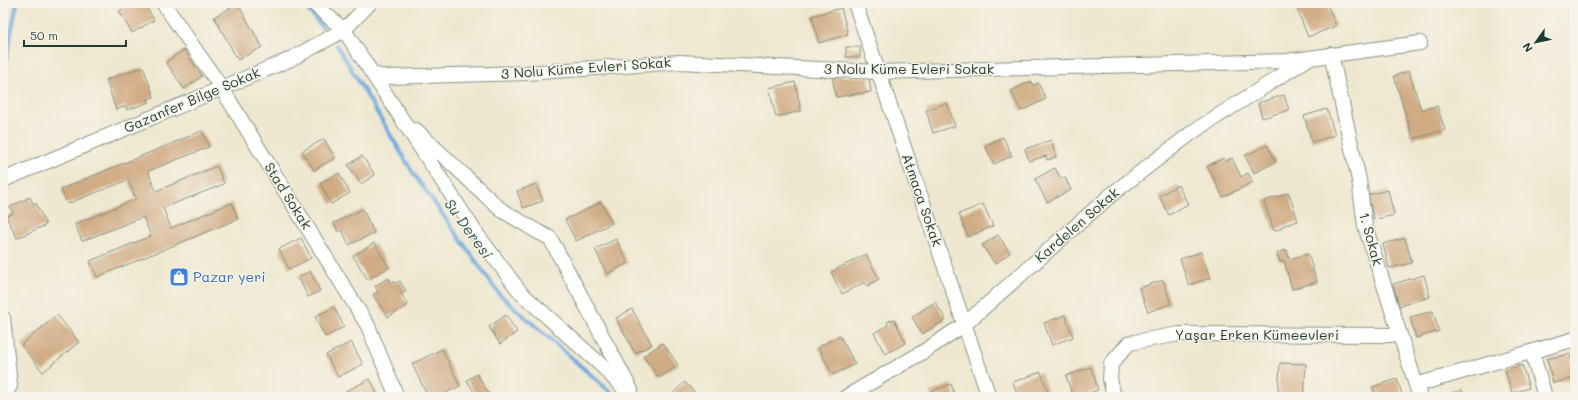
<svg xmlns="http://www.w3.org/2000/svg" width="1578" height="400" font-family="Mali,sans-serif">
<rect width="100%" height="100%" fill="#f7f3e8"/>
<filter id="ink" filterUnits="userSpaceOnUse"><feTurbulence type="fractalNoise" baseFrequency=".025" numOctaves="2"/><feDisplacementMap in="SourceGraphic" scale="8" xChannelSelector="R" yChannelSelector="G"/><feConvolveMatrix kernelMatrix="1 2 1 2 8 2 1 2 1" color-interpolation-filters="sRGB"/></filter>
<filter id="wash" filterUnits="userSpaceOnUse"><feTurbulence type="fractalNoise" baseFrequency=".012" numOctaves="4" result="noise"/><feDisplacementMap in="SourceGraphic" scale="16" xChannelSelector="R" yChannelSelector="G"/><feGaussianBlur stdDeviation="0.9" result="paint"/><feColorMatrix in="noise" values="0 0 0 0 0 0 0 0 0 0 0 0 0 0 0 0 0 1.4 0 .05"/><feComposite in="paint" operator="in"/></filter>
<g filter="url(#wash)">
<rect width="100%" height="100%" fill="#eee8d0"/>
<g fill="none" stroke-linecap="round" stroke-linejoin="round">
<g stroke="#6ca8dd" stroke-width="4">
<polyline points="299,3 308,10 323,28"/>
<polyline points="337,45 413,173 500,295 616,397"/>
<polyline points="3,75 17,3"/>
</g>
</g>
<g id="blocks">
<g fill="#d0ab83">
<polygon points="134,3 144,3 154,20 132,33 119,11"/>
<polygon points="1298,3 1327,3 1336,26 1308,37 1295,4"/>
<polygon points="238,4 262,47 238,60 214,17"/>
<polygon points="841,8 848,34 819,43 812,16"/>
<rect x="846" y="47" width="14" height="10"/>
<polygon points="184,50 202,76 184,89 166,62"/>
<polygon points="143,67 154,97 148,99 149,102 127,110 126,106 116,110 106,80"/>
<polygon points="1409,71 1421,110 1437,106 1445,130 1413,139 1394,76"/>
<polygon points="832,76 869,77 871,92 836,97"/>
<polygon points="1031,81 1033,86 1038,83 1046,99 1021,111 1011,91"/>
<polygon points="795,82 801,111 776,117 769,88"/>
<polygon points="1284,95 1289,110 1262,118 1258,103"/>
<polygon points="947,103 955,126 933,133 926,110"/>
<polygon points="1327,109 1335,135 1312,142 1304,116"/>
<polygon points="202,131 209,147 148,171 156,191 217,166 224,184 163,208 171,228 232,203 238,219 97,277 90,261 151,236 143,217 82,241 75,224 136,199 128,180 67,204 61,189"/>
<polygon points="1003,137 1012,156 994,164 985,146"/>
<polygon points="324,139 335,158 314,170 302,151"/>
<polygon points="1051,140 1056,157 1047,160 1046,156 1029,161 1025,149"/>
<polygon points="1267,145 1276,162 1254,173 1245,156"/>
<polygon points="362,156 375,175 361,184 348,165"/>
<polygon points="1224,158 1225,162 1232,158 1241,177 1248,173 1253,182 1223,197 1207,166"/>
<polygon points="1055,168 1061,179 1065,177 1071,190 1047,202 1035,179"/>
<polygon points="339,173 350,193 331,204 320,183"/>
<polygon points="536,184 543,201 523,208 517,191"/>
<polygon points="1178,185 1188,204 1169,215 1159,196"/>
<polygon points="1388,190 1394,215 1374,220 1368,195"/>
<polygon points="1289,193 1298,221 1282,226 1282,228 1274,231 1264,201"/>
<polygon points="30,197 33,204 36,203 46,225 17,238 6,216 13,213 10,207"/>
<polygon points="601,202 612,223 576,241 565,220"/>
<polygon points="983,204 993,226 968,237 959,214"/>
<polygon points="363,209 374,233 349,245 342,230 338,232 334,223"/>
<polygon points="998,235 1010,253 995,264 982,245"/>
<polygon points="301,238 311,258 289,269 279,249"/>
<polygon points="1405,238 1412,263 1389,268 1383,244"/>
<polygon points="616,239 628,263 607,274 595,249"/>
<polygon points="374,243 389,267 368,280 353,256"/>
<polygon points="1287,250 1289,259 1308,254 1317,282 1292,289 1284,261 1280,262 1277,253"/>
<polygon points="1201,252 1210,278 1189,285 1180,259"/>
<polygon points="866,254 879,279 867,286 865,282 842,294 831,272"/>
<polygon points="310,271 320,291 308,297 298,277"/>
<polygon points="1424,275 1430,297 1399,306 1393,284"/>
<polygon points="388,278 391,283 394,282 395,284 400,281 406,291 401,294 408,305 388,317 373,295 378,292 375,286"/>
<polygon points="1163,280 1171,304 1148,312 1139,288"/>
<polygon points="935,302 946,320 922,334 912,317"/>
<polygon points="334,307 344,327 325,337 315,317"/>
<polygon points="632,309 652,345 635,353 616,318"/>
<polygon points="1433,311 1439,331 1416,338 1410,317"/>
<polygon points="57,315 79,342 43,372 21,345"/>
<polygon points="506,315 517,332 500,344 489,327"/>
<polygon points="1065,315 1073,337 1052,345 1044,323"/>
<polygon points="894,319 906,343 885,354 874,333 888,325 887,322"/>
<polygon points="840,336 855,364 833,375 818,347"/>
<polygon points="351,342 363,364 338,377 326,355"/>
<polygon points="663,343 678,365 659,378 643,356"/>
<polygon points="442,349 460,386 437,397 428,397 412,364"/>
<polygon points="1570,354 1575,378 1553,383 1547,359"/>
<polygon points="1280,363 1306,364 1304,396 1278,394"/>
<polygon points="1522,365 1529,388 1512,393 1505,370"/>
<polygon points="1091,367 1098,390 1077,397 1073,397 1066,376"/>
<polygon points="1041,372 1049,395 1043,397 1018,397 1013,382"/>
<polygon points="477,374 489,394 491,397 477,397 467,380"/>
<polygon points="370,379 379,397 349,397 346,391"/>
<polygon points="1397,379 1403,397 1376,397 1373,387"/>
<polygon points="685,382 699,397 669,397"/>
<polygon points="951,384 955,397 931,397 930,392"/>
<polygon points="1462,390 1464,397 1440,397 1440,396"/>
<polygon points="1575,394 1575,397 1565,397"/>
</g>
</g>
</g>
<g filter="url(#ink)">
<use href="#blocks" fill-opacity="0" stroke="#869282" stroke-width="1"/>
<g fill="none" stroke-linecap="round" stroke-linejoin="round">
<defs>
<g id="minor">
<polyline points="163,3 221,87 368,326 397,397"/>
<polyline points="313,3 344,30 476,233 521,293 601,365 632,397"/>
<polyline points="855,3 989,397"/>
<polyline points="1331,54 1359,180 1365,226 1420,397"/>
<polyline points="374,75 388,77 526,73 679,62 878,72 1287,61 1420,43"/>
<polyline points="416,130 500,209 538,232 550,238 631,390"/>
<polyline points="3,180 291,59 344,30 370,3"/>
<polyline points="3,318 10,386 3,397"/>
<polyline points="1532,352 1545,397"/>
<polyline points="1416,385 1575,339"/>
<polyline points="846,397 923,352 965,324 1112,194 1194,131 1306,60"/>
<polyline points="1114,397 1110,379 1111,364 1129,343 1179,334 1400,335"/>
</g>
</defs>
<use href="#minor" stroke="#869282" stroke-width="16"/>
<use href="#minor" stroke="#fff" stroke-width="14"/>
</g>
</g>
<defs>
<symbol id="shop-square" viewBox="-11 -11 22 22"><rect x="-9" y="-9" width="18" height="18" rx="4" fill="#3f7fe0" stroke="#f7f3e8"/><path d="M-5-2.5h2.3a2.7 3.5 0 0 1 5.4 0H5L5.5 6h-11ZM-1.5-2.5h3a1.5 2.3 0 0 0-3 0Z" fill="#fff"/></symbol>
</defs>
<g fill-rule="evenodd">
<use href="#shop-square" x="168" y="266" width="22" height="22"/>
</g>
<g text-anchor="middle" stroke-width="3" stroke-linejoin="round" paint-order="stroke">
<g font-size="14" fill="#1f3d34" stroke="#f7f3e8">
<text transform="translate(586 68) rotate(-4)" y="5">3 Nolu Küme Evleri Sokak</text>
<text x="909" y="74">3 Nolu Küme Evleri Sokak</text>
<text transform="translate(192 100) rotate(-23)" y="5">Gazanfer Bilge Sokak</text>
<text transform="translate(288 196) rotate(58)" y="5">Stad Sokak</text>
<text transform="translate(922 200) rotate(71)" y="5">Atmaca Sokak</text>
<text transform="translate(1077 225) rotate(-41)" y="5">Kardelen Sokak</text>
<text transform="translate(1371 239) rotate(75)" y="5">1. Sokak</text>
<text x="1257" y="340">Yaşar Erken Kümeevleri</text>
</g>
<g font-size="14" fill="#366cbe" stroke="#f7f3e8" text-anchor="start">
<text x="193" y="282">Pazar yeri</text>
</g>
<g font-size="15" font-style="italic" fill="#32585e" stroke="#f7f3e8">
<text transform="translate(468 229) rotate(54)" y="5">Su Deresi</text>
</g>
</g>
<rect width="1578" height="400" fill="none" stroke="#f7f3e8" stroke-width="16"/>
<g transform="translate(1536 42) rotate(237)" stroke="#f7f3e8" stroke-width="3" paint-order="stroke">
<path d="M0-3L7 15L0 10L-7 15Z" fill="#1f3d34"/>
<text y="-6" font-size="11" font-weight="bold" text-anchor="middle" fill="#1f3d34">N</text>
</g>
<path d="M24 40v6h102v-6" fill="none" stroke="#1f3d34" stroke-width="2"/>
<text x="30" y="40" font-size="12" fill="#1f3d34" stroke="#f7f3e8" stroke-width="3" paint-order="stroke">50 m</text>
</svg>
